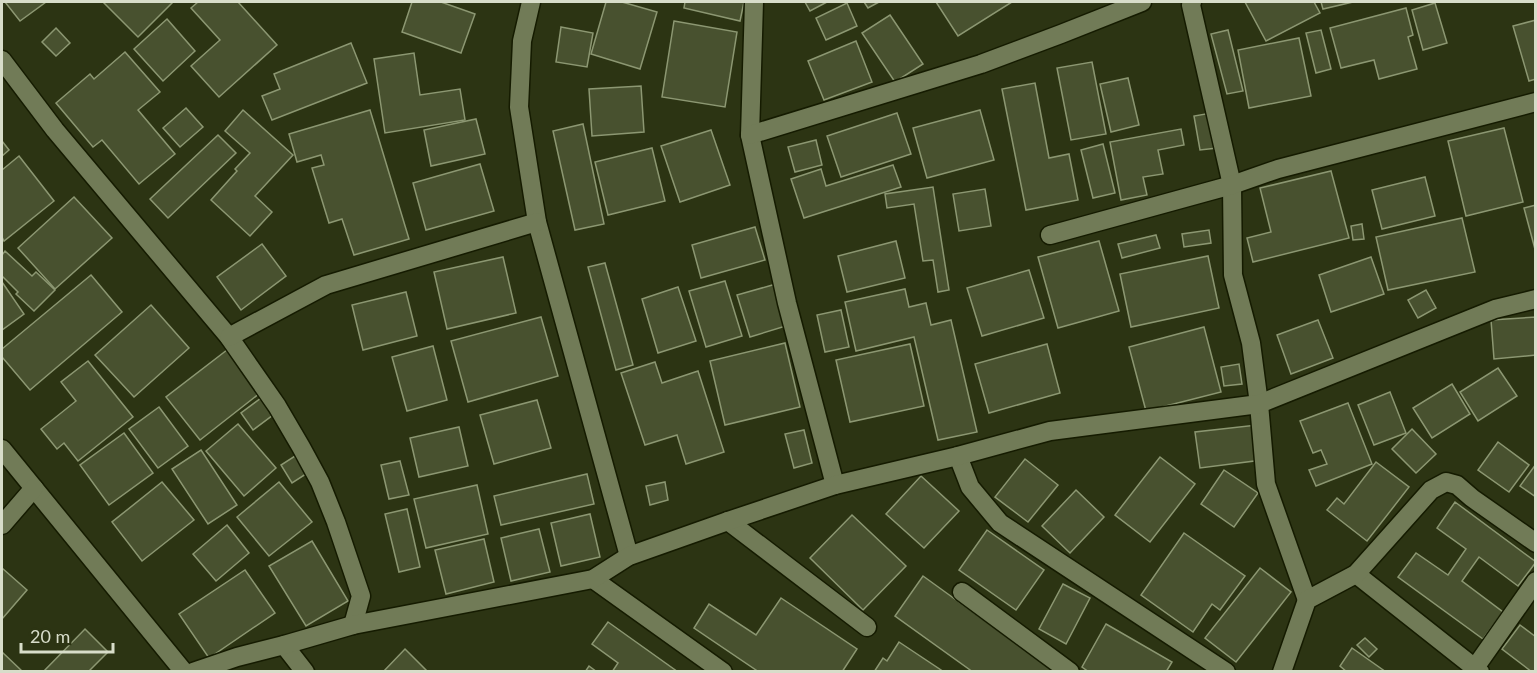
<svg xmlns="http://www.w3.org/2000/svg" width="1537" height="673" font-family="Lato,sans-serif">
<rect width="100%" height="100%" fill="#2c3413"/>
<g fill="#48512f" stroke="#8c9772" stroke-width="1.5">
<polygon points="5,2 46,2 20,21"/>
<polygon points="103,2 173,2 138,37"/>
<polygon points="198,2 238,2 277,45 219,97 191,66 220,40 191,8"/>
<polygon points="412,2 441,2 475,14 461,53 402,32"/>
<polygon points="606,2 622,2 657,12 640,69 591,54"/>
<polygon points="685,2 744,2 740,21 684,8"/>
<polygon points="805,2 827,2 810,11"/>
<polygon points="864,2 879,2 868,8"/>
<polygon points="936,2 1012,2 958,36"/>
<polygon points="1245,2 1314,2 1320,13 1266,41"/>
<polygon points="1321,2 1353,2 1323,9"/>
<polygon points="847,3 857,26 826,40 816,18"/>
<polygon points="1435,3 1447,43 1423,50 1412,10"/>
<polygon points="1406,8 1413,35 1408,37 1417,69 1379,79 1374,60 1341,68 1330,28"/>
<polygon points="890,15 923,64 895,82 862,33"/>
<polygon points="167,19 195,51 163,81 134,49"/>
<polygon points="1536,20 1536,79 1529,81 1513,26"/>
<polygon points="674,21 737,32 725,107 662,97"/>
<polygon points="561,27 593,33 587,67 556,62"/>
<polygon points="56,28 70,43 56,56 42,42"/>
<polygon points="1228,30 1243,91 1227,94 1211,34"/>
<polygon points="1321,30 1331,69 1316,73 1306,33"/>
<polygon points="1299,38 1311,96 1249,108 1238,50"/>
<polygon points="856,41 872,82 824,100 808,61"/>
<polygon points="351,43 367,83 272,120 262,96 280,89 274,74"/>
<polygon points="125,52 160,92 138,110 175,154 139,184 102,140 93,147 56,103 90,74 94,79"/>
<polygon points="414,53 420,95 460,89 465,120 385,133 374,59"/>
<polygon points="1092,62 1106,134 1071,140 1057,68"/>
<polygon points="1128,78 1139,125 1111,132 1100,84"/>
<polygon points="1035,83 1049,158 1069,154 1078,200 1026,210 1002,89"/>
<polygon points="641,86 644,132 592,136 589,89"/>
<polygon points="186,108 203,127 180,147 163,128"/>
<polygon points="243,110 293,155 255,196 272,212 250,236 211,200 237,171 235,169 250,153 225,131"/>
<polygon points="370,110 409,239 354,255 342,219 329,223 312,168 324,165 321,155 297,162 289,134"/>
<polygon points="980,110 994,160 927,178 913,128"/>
<polygon points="897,113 911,154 841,177 827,136"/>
<polygon points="1211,113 1217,148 1200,150 1194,116"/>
<polygon points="476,119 485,154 431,166 424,130"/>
<polygon points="583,124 604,224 575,230 553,131"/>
<polygon points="1504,128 1523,202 1466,216 1448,141"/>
<polygon points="1181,129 1184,145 1158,150 1163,174 1143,177 1147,195 1121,200 1110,142"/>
<polygon points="711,130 730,185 680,202 661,146"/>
<polygon points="218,135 236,153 168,218 150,199"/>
<polygon points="816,140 822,165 795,172 788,147"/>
<polygon points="2,141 9,150 2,156"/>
<polygon points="1103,144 1115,193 1093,198 1081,150"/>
<polygon points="652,148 665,201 608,215 595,162"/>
<polygon points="19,156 54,201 4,241 2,237 2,170"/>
<polygon points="480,164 494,211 426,230 413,183"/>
<polygon points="893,165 901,187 804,218 791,179 821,169 826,186"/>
<polygon points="1331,171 1349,238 1253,262 1247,238 1271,232 1260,188"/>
<polygon points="1425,177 1435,216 1382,229 1372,190"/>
<polygon points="933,187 949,290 938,292 933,260 923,261 914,204 887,208 885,194"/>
<polygon points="985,189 991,226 959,231 953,194"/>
<polygon points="74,197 112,238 55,289 18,248"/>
<polygon points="1536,205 1536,253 1524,208"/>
<polygon points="1462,218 1475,272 1388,290 1376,237"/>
<polygon points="1362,224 1364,239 1353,240 1351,226"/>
<polygon points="755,227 765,260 701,278 692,245"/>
<polygon points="1209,230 1211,243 1184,247 1182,234"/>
<polygon points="1156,235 1160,248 1122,258 1118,244"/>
<polygon points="896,241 905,278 847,292 838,256"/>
<polygon points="1099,241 1119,311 1058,328 1038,257"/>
<polygon points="262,244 286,276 241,310 217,277"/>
<polygon points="5,251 32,276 36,272 55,290 34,311 16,294 18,292 2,276 2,255"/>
<polygon points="1208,256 1219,308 1131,327 1120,274"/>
<polygon points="503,257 516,313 447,329 434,272"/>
<polygon points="1371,257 1384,294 1331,312 1319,275"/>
<polygon points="605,263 633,365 616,370 588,267"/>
<polygon points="1029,270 1044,318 982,336 967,288"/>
<polygon points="91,275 122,312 30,390 2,357 2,349"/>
<polygon points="725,281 742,336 706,347 689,291"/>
<polygon points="2,282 24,314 2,330"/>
<polygon points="776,284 789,325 750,337 737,295"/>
<polygon points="678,287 696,341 658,353 642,299"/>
<polygon points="905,289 909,307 926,303 931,325 951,320 977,432 938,440 914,337 856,351 845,302"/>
<polygon points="1426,290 1436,308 1418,318 1408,300"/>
<polygon points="406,292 417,336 363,350 352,305"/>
<polygon points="151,305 189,348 134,397 95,355"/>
<polygon points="841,310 849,347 825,352 817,315"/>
<polygon points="541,317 558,376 468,402 451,341"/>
<polygon points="1536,317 1536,355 1494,359 1491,320"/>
<polygon points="1318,320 1333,358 1291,374 1277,335"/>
<polygon points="1204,327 1221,392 1146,411 1129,347"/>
<polygon points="785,343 800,407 725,425 710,361"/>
<polygon points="910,344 924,406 850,422 836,360"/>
<polygon points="1047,344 1060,393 989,413 975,364"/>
<polygon points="433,346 447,400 407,411 392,357"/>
<polygon points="227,350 260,393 200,440 166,397"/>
<polygon points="88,361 133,417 78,461 64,443 57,449 41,429 76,401 61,382"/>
<polygon points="655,362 662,383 698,371 724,452 686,464 677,435 645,445 621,373"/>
<polygon points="1239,364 1242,384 1224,386 1221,367"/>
<polygon points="1498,368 1517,396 1478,421 1460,392"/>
<polygon points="1452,384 1470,414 1432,438 1413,408"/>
<polygon points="1390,392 1406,433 1374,445 1358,405"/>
<polygon points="265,395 277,412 253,430 241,413"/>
<polygon points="537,400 551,448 494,464 480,415"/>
<polygon points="1348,403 1372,464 1316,486 1309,470 1327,464 1321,450 1313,453 1300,421"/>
<polygon points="159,407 188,446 158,468 129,429"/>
<polygon points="238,424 276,468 244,496 206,451"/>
<polygon points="1257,425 1262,460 1200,468 1195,432"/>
<polygon points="459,427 468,466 419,477 410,438"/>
<polygon points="1412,429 1436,454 1416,473 1392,449"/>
<polygon points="804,430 812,463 794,468 785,434"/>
<polygon points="124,433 153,473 109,505 80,465"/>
<polygon points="1498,442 1529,465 1509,492 1478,470"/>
<polygon points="201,450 237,505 208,524 172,469"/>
<polygon points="295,456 306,474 292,483 281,465"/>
<polygon points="1160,457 1195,484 1150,542 1115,515"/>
<polygon points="1025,459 1058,485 1028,522 995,497"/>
<polygon points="400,461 409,495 389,499 381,465"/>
<polygon points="1376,462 1409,487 1367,541 1327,510 1337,498 1344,504"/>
<polygon points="1536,464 1536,497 1520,486"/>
<polygon points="1224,470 1258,493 1234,527 1201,504"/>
<polygon points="587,474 594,504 501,525 494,496"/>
<polygon points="921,476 959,511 924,548 886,514"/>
<polygon points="162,482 194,520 142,561 112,522"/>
<polygon points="279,482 312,522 269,556 237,517"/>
<polygon points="665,482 668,500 650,505 646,486"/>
<polygon points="477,485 488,534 426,548 414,499"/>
<polygon points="1076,490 1104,517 1070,553 1042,526"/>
<polygon points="1455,502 1536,562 1518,586 1479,557 1462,581 1503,612 1483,639 1398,577 1416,553 1448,575 1466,549 1437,528"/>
<polygon points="407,509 420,567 399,572 385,514"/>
<polygon points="590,514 600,557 561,566 551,523"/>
<polygon points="852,515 906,566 863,610 810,558"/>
<polygon points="227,525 249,553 216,581 193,554"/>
<polygon points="539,529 550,572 511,581 501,538"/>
<polygon points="987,530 1044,570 1016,610 959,570"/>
<polygon points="1184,533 1245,576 1220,610 1212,604 1193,632 1141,595"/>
<polygon points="484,539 494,582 446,594 435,550"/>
<polygon points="312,541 348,601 306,626 269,566"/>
<polygon points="2,568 27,590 2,619"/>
<polygon points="1260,568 1291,592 1236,662 1205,638"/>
<polygon points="245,570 275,613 209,658 179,614"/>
<polygon points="923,576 1056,672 973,672 895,616"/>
<polygon points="1063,584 1090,598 1066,644 1039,629"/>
<polygon points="781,598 857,649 842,672 759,672 694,628 709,604 756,635"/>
<polygon points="608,622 678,672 612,672 618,663 592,644"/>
<polygon points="1106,624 1172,662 1166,672 1089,672 1082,667"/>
<polygon points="1520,625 1536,637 1536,672 1532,672 1502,649"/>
<polygon points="85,629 108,652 88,672 43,672"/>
<polygon points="1365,638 1377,649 1369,657 1357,645"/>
<polygon points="899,642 944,672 874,672 883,658 887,661"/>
<polygon points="1352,648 1386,672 1347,672 1340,666"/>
<polygon points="405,649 428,672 383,672"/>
<polygon points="2,652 23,672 2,672"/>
<polygon points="589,666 597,672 585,672"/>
</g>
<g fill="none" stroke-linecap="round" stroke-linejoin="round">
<defs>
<g id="minor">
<polyline points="531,2 522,41 519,107 537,222 629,556"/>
<polyline points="754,2 750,135 787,303 835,485"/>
<polyline points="1192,2 1191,5 1232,185 1233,275 1251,343 1259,404 1266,484 1307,600"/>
<polyline points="2,60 55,130 229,337 277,406 301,447 320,482 336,522 361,596 353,625"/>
<polyline points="750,135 981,64 1061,34 1142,2"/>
<polyline points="1050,235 1232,185 1278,169 1536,102"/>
<polyline points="229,337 326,285 537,222"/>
<polyline points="2,449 184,672"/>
<polyline points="958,456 970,487 1000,523 1226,672"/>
<polyline points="728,521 867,627"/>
<polyline points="2,525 34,488"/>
<polyline points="1356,574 1480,672"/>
<polyline points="593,579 723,672"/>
<polyline points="962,592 1070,672"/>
<polyline points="284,645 305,672"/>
<polyline points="193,672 237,657 284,645 353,625 593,579 629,556 728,521 835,485 958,456 1050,431 1259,404 1495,309 1536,299"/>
<polyline points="1282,672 1307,600 1356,574 1431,490 1446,482 1457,485 1472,498 1536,543"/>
<polyline points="1472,672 1536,581"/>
</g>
</defs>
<use href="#minor" stroke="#151b00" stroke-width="21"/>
<use href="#minor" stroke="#717b57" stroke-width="18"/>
</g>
<rect width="1537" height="673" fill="none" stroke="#d8ddca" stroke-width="6"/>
<path d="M21 643v9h92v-9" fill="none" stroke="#d8ddca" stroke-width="3"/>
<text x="30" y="643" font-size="18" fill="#d8ddca" stroke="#2c3413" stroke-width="4.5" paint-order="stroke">20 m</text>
</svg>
